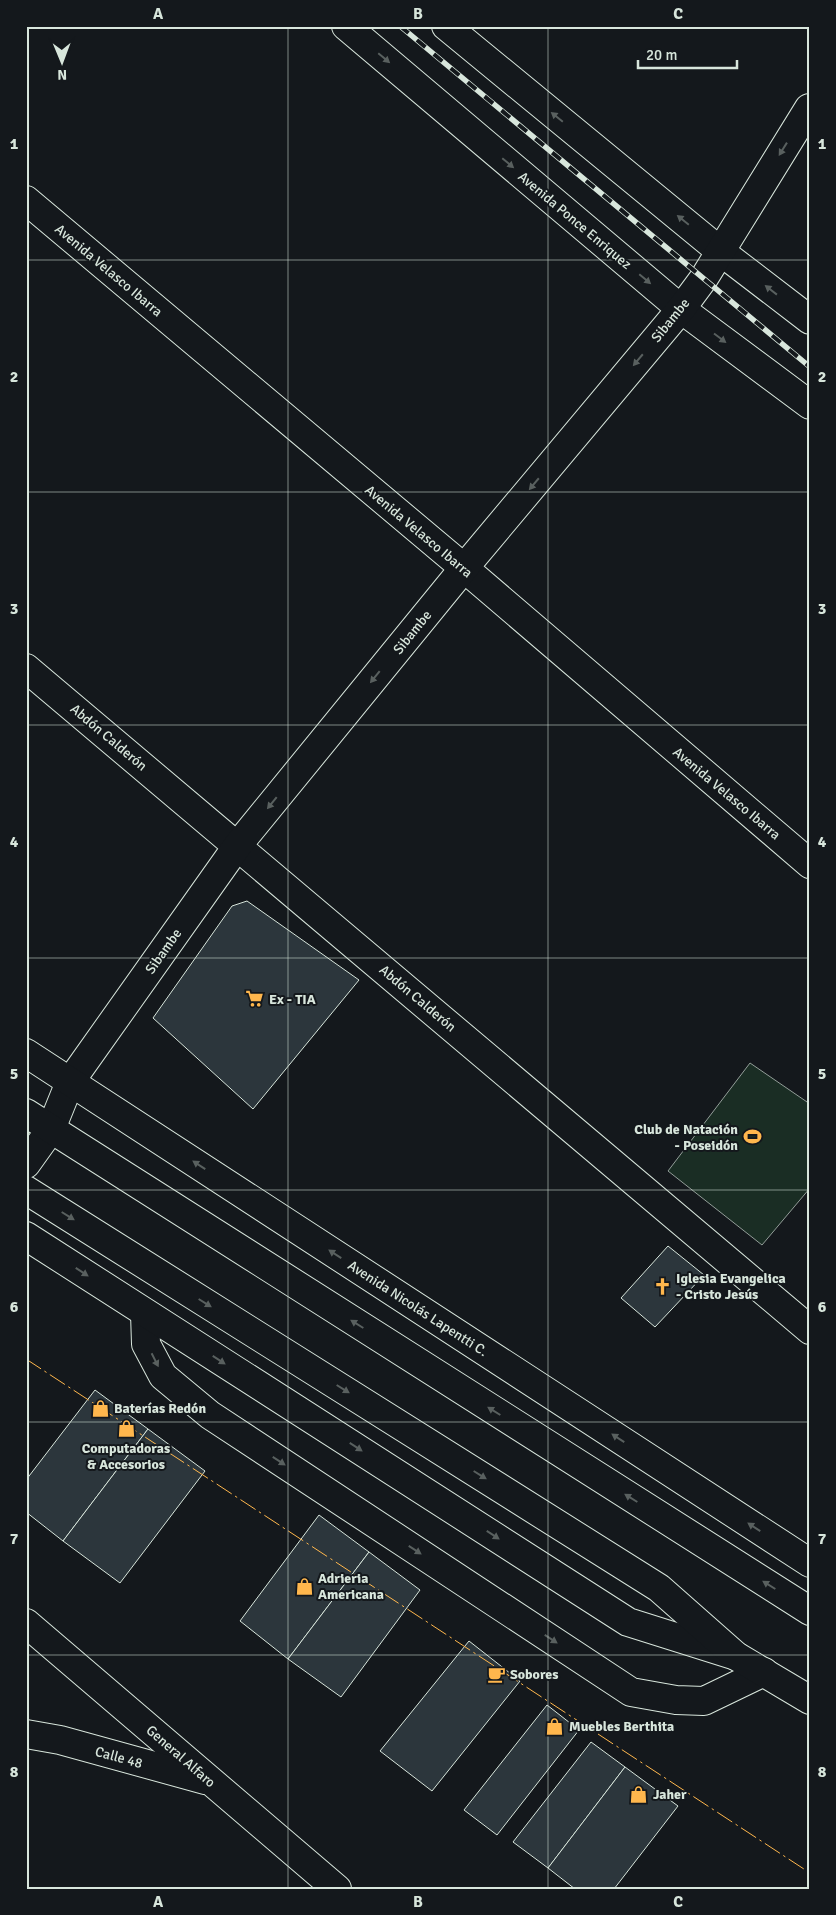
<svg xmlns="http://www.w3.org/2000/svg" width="836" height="1915" font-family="Signika,sans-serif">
<rect width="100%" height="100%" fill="#14181c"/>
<polygon fill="#1a2d24" stroke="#939e99" points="750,1063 810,1104 810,1188 762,1245 668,1171"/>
<g fill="#2c363c" stroke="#d8e6dc">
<polygon points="247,901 359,980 253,1109 153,1018 232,906"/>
<polygon points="668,1246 704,1275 655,1327 621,1298"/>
<polygon points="95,1390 148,1429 63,1541 26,1512 26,1480"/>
<polygon points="148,1429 205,1471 120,1583 63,1541"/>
<polygon points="319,1515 369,1552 288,1659 240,1621"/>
<polygon points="369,1552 420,1590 341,1697 288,1659"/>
<polygon points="469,1641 520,1681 432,1791 380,1751"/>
<polygon points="547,1705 579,1730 497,1835 464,1810"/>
<polygon points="591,1742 625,1767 548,1868 513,1842"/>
<polygon points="625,1767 678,1806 614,1889 575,1889 548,1868"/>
</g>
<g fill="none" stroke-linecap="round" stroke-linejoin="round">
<defs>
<g id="minor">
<polyline points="26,200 464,568 810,864"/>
<polyline points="26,668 810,1330"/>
<polyline points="145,1313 146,1344 163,1376 210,1415 631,1692 676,1700 704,1701 764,1672"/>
<polyline points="26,1623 337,1889"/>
<polyline points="26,1734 60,1740 205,1780"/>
</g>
<g id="tertiary">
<polyline points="346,26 681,309 810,405"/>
<polyline points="446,26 720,251 810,320"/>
<polyline points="26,1164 51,1129 70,1082 238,845 464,568 681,309 704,278 809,108"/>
</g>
<g id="primary">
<polyline points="26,1053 810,1563"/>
<polyline points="26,1236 628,1622 736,1656"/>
</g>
<g id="trunk">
<polyline points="26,1113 810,1611"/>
<polyline points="26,1190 659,1588 736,1656 810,1700"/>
</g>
</defs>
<use href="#minor" stroke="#d8e6dc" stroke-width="30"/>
<use href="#tertiary" stroke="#d8e6dc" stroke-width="30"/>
<use href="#primary" stroke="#d8e6dc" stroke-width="30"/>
<use href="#trunk" stroke="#d8e6dc" stroke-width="30"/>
<use href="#minor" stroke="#14181c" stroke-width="28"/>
<use href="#tertiary" stroke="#14181c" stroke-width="28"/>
<use href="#primary" stroke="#14181c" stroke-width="28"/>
<use href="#trunk" stroke="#14181c" stroke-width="28"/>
<defs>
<polyline id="rail" points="400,26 810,367"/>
</defs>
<use href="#rail" stroke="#d8e6dc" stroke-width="5.5"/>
<use href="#rail" stroke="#14181c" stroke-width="4" stroke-dasharray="11" stroke-linecap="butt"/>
<polyline stroke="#ffb74d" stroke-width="1" stroke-dasharray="18 4 2.5 4" stroke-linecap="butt" points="26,1359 810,1873"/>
</g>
<defs><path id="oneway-solid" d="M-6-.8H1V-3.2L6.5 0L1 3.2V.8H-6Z" transform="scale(1.25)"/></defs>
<g fill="#59605f">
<use href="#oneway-solid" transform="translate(384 58) rotate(40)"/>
<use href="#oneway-solid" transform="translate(557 117) rotate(-141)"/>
<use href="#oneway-solid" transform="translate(783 149) rotate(122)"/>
<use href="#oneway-solid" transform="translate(508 163) rotate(40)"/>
<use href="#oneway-solid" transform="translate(683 220) rotate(-141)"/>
<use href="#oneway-solid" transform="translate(645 279) rotate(40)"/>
<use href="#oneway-solid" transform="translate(771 290) rotate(-142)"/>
<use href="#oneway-solid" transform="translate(720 338) rotate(37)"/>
<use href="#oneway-solid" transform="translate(638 360) rotate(130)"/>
<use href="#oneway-solid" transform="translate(534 484) rotate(130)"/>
<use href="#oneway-solid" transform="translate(375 677) rotate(129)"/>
<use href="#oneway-solid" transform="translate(272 803) rotate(129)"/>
<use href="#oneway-solid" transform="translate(199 1165) rotate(-147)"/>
<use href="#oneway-solid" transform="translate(68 1216) rotate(32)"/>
<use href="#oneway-solid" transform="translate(335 1254) rotate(-147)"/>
<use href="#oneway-solid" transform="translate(82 1272) rotate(33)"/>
<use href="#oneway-solid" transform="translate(205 1303) rotate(32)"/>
<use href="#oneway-solid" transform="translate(357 1324) rotate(-148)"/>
<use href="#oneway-solid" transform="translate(155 1360) rotate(63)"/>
<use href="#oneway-solid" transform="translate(219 1360) rotate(33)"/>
<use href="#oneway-solid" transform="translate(343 1389) rotate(32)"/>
<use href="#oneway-solid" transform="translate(494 1411) rotate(-148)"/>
<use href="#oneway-solid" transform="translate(618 1438) rotate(-147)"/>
<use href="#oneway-solid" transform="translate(356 1447) rotate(33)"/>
<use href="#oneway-solid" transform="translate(279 1461) rotate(33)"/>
<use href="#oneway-solid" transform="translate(480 1475) rotate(32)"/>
<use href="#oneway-solid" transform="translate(631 1498) rotate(-148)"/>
<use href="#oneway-solid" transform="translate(754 1527) rotate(-147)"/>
<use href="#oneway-solid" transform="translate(493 1535) rotate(33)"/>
<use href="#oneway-solid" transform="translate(415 1550) rotate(33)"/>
<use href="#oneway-solid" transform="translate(769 1585) rotate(-148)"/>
<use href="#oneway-solid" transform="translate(551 1639) rotate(33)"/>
</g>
<path fill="none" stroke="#d8e6dc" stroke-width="1" stroke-opacity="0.55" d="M288,26V1889M548,26V1889M26,260H810M26,492H810M26,725H810M26,958H810M26,1190H810M26,1422H810M26,1655H810"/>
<defs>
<symbol id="supermarket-bare" viewBox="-9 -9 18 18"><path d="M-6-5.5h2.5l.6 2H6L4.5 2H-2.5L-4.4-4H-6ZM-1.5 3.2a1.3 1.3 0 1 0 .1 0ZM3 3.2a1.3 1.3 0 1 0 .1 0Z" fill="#ffb74d" stroke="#14181c" stroke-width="2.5" paint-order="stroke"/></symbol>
<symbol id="stadium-bare" viewBox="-9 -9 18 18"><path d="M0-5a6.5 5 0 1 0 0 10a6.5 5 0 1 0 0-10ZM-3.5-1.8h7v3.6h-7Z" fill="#ffb74d" stroke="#14181c" stroke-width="2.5" paint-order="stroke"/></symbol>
<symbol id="church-bare" viewBox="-9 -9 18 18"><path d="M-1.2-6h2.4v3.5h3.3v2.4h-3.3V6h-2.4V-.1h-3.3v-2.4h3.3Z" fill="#ffb74d" stroke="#14181c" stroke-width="2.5" paint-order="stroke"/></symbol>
<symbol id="shop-bare" viewBox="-9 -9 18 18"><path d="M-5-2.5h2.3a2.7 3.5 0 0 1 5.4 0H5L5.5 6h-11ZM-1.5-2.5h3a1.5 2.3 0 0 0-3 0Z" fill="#ffb74d" stroke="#14181c" stroke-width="2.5" paint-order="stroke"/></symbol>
<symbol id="cafe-bare" viewBox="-9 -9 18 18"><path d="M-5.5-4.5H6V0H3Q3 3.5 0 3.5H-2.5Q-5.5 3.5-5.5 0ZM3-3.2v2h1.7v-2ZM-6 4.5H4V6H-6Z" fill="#ffb74d" stroke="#14181c" stroke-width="2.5" paint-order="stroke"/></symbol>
</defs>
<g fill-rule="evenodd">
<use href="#supermarket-bare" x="242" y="986" width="25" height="25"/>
<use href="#stadium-bare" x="740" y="1124" width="25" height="25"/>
<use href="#church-bare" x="650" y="1274" width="25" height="25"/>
<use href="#shop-bare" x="88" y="1396" width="25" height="25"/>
<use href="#shop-bare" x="114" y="1416" width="25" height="25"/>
<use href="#shop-bare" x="292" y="1574" width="25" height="25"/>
<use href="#cafe-bare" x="484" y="1662" width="25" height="25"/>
<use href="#shop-bare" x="542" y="1714" width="25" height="25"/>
<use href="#shop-bare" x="626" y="1782" width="25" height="25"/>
</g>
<g text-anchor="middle" stroke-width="4" stroke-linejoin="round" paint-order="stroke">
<g font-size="14" fill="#d8e6dc" stroke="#14181c">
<text transform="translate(575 220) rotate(40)" y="5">Avenida Ponce Enriquez</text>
<text transform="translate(109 270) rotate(40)" y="5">Avenida Velasco Ibarra</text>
<text transform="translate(670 320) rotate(-51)" y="5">Sibambe</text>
<text transform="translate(419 531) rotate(40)" y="5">Avenida Velasco Ibarra</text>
<text transform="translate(412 632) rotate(-51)" y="5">Sibambe</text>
<text transform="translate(109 737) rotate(40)" y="5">Abdón Calderón</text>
<text transform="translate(727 793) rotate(40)" y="5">Avenida Velasco Ibarra</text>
<text transform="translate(163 951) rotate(-55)" y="5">Sibambe</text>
<text transform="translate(418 998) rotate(40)" y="5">Abdón Calderón</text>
<text transform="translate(418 1308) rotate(33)" y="5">Avenida Nicolás Lapentti C.</text>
<text transform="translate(181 1756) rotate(41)" y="5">General Alfaro</text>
<text transform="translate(119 1757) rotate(15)" y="5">Calle 48</text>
</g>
<g font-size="14" font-weight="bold" fill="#d8e6dc" stroke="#14181c" text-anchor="start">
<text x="269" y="1004">Ex - TIA</text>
<text x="738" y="1134" text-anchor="end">Club de Natación<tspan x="738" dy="16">- Poseidón</tspan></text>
<text x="676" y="1283">Iglesia Evangelica<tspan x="676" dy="16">- Cristo Jesús</tspan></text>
<text x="114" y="1413">Baterías Redón</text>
<text x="126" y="1453" text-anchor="middle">Computadoras<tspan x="126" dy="16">&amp; Accesorios</tspan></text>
<text x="318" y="1583">Adrieria<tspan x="318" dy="16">Americana</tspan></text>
<text x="510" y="1679">Sobores</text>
<text x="569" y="1731">Muebles Berthita</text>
<text x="653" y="1799">Jaher</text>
</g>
</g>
<rect width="836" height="1915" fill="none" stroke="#14181c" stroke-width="55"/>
<g transform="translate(62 62) rotate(179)" stroke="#14181c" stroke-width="4" paint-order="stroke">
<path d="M0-4L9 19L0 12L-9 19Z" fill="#d8e6dc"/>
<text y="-8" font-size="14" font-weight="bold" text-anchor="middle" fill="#d8e6dc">N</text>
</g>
<path d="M638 60v8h99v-8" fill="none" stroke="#d8e6dc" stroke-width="2.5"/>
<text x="646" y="60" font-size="15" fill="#d8e6dc" stroke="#14181c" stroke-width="4" paint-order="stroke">20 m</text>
<rect x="28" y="28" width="780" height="1860" fill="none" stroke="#d8e6dc" stroke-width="2"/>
<g font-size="16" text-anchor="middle" font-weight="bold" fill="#d8e6dc">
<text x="158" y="19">A</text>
<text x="418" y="19">B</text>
<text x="678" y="19">C</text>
<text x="14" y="149">1</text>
<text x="822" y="149">1</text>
<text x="14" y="382">2</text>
<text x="822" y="382">2</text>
<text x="14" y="614">3</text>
<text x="822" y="614">3</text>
<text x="14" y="847">4</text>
<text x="822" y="847">4</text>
<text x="14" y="1079">5</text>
<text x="822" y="1079">5</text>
<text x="14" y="1312">6</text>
<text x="822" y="1312">6</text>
<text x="14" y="1544">7</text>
<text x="822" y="1544">7</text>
<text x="14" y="1777">8</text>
<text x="822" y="1777">8</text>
<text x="158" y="1907">A</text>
<text x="418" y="1907">B</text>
<text x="678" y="1907">C</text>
</g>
</svg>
